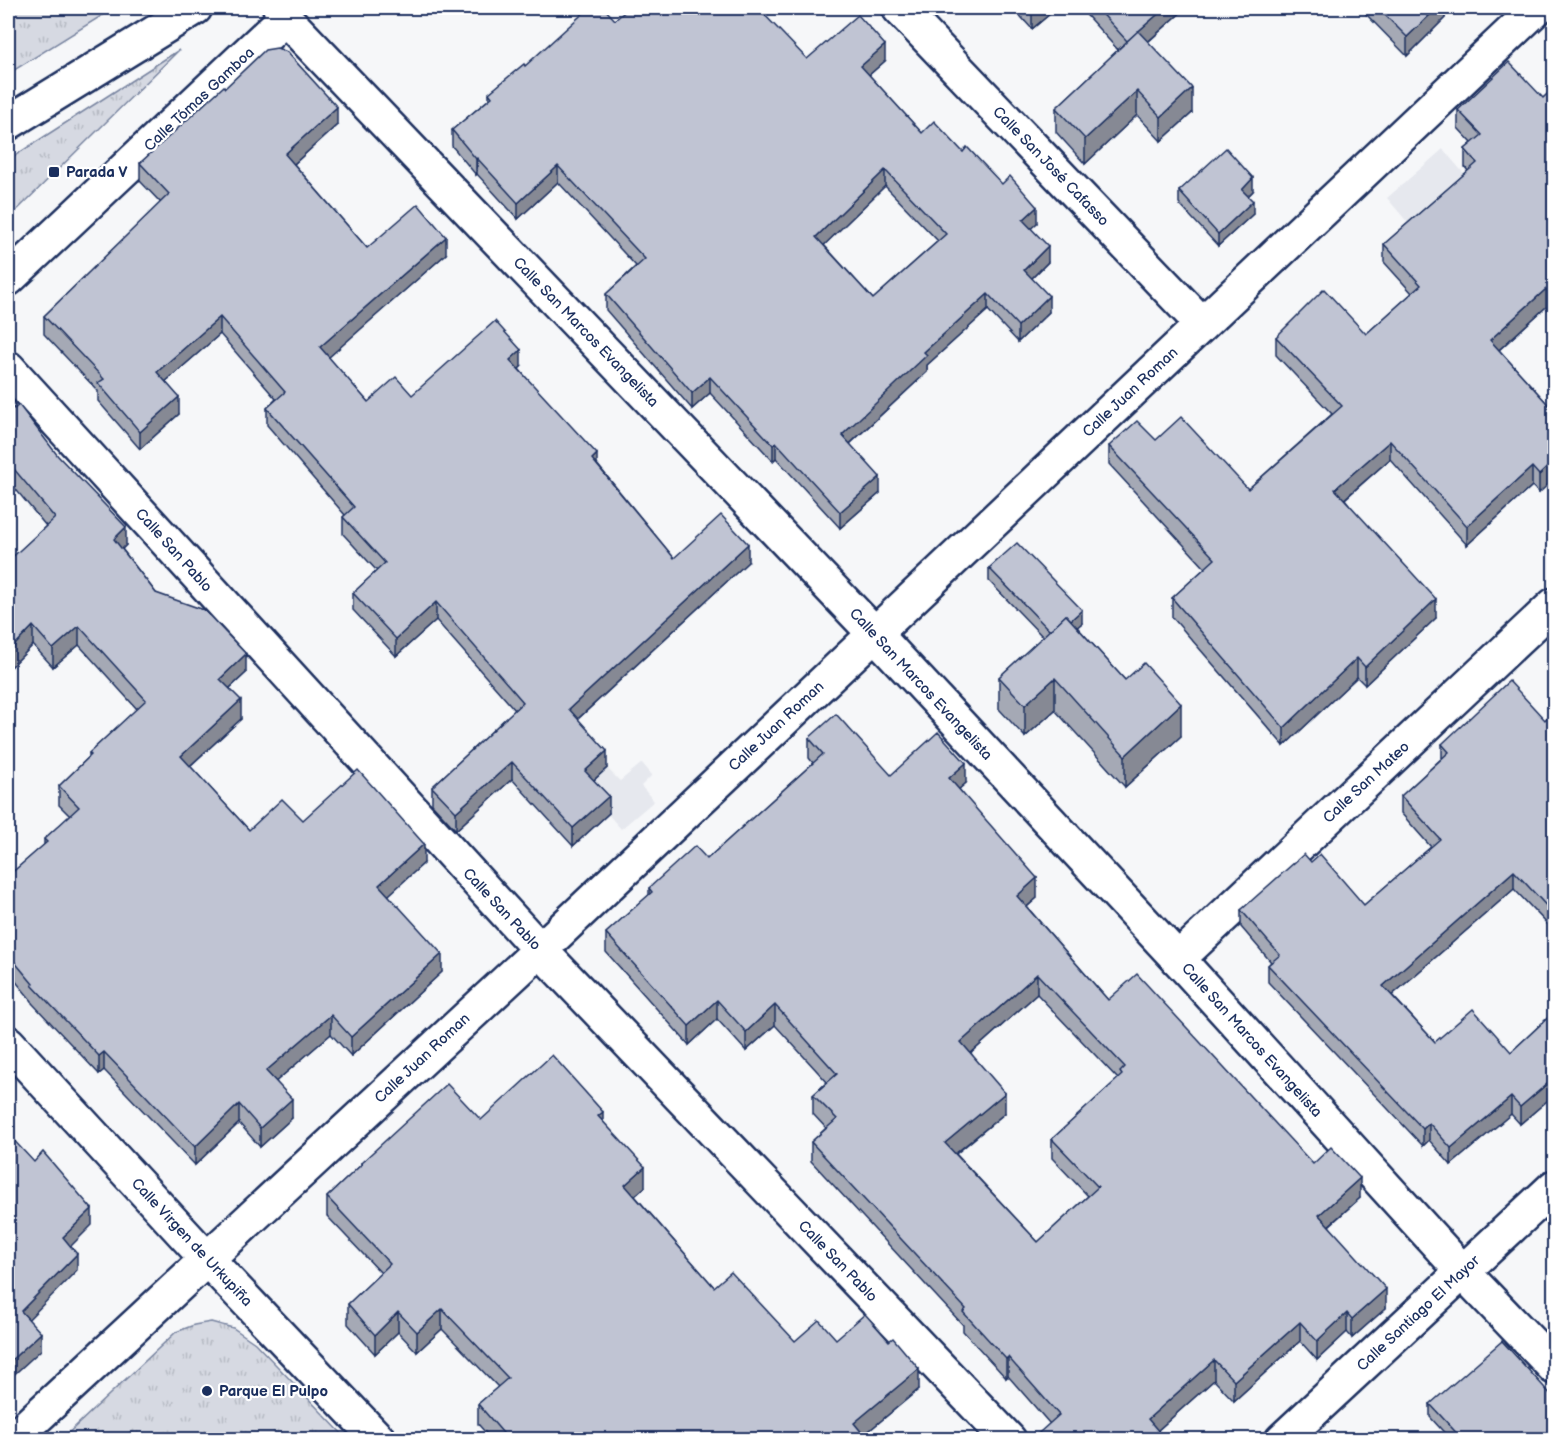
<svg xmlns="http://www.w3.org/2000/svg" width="1562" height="1447" font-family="'Balsamiq Sans',sans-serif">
<defs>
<pattern id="park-tufts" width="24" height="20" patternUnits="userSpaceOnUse" patternTransform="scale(1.5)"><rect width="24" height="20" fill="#d6d9e2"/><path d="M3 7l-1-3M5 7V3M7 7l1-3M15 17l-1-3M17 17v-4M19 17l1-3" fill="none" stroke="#b7bbc4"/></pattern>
</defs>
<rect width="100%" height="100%" fill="#f6f7f9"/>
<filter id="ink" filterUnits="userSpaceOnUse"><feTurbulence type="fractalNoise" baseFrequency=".0167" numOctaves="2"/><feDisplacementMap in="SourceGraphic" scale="12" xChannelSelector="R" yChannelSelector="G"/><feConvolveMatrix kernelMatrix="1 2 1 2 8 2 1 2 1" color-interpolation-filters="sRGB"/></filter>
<g filter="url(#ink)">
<g fill="#e6e8ee">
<polygon points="1443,149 1471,182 1414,230 1387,198"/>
<polygon points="642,763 652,775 641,786 654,801 621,829 585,788 607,768 620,781"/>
</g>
<g fill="url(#park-tufts)" stroke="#7884a0" stroke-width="1.5">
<polygon points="8,8 114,8 8,74"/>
<polygon points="179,50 8,219 8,160"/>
<polygon points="211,1322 233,1328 255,1343 347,1439 61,1440 176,1332 194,1325"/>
</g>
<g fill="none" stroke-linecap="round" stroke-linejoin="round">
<defs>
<g id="street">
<polyline points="280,8 285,18 874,633 1178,959 1463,1272 1554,1367"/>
<polyline points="899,8 1202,324"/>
<polyline points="8,279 285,18"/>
<polyline points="8,368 540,950 1009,1440"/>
<polyline points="1178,959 1554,605"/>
<polyline points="8,1043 206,1258 379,1440"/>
<polyline points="12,1440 540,950 1537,8"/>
<polyline points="1282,1440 1554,1187"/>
</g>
<polyline id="primary" points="8,123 195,8"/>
</defs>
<use href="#street" stroke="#1b2f5e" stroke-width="38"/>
<use href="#primary" stroke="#1b2f5e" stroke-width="38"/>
<use href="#street" stroke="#fff" stroke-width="33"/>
<use href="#primary" stroke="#fff" stroke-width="33"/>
</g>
<g fill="#a5a9b5" stroke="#1b2f5e" stroke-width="1.5" fill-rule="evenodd">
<polygon points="1013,8 1057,8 1032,29"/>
<polygon points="1080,8 1186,8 1148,42 1192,113 1161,141 1137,115 1085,164 1056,132 1056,108 1118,50"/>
<polygon points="1360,8 1445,8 1445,18 1407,56"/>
<path d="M615,20L807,59L885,61L869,75L922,133L963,152L1037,223L1031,228L1048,262L1032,278L1049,312L1018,342L988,310L927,365V372L850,444L880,493L840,528L776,458L773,461L710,393L692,409L606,310V294L636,266L558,182L518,219L477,174L476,175L452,146V130L489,99V93L525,66ZM885,186L938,241L873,299L824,245Z"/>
<polygon points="225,88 337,125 294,164 367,248 446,254 328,357 368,402 412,395 521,367 519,369 674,558 748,562 578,719 607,768 594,780 609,813 573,846 512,779 456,830 432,804 432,787 515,710 436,620 396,656 353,610 353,593 377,571 343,534 343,517 345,515 267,425 267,408 276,399 220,334 166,381 179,414 140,449 98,401 98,391 44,334 44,316 161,203 140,181 140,163"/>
<polygon points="1554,88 1554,316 1546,307 1499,350 1554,411 1539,493 1532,486 1467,545 1390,459 1345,499 1436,618 1365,685 1357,677 1284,746 1172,617 1172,598 1205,568 1109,464 1109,446 1156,440 1248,489 1332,414 1276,355 1276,337 1366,334 1412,293 1384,262 1384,244 1468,171 1465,167 1465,149 1472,143 1458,128 1458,110 1543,98"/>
<polygon points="1179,191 1253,191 1248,196 1253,214 1218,246 1179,204"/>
<polygon points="8,401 126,545 122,549 156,593 246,673 230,688 241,719 190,766 249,830 303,820 424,863 388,895 442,972 351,1056 331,1034 276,1081 292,1118 260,1147 239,1123 195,1165 104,1070 99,1074 32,1003 32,1001 8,972 8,876 44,845 44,839 70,816 59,805 59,786 89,757 89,753 137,709 79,645 53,667 33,645 8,670 8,562 46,526 9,481 8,483"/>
<polygon points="989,568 1082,623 1077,627 1125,680 1181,736 1125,787 1055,710 1025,737 999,709 999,677 1043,637 989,581"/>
<polygon points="1554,711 1554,931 1514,889 1392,995 1435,1042 1511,1052 1554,1012 1554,1095 1520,1124 1511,1114 1451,1165 1429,1140 1423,1146 1268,982 1268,965 1271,962 1241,927 1241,910 1311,862 1364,905 1431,847 1401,813 1401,796 1442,758 1442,744 1545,720"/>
<path d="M809,738L891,775L966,783L959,789L1037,898L1027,907L1108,1000L1313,1164L1360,1198L1329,1226L1386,1308L1352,1338L1347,1332L1317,1360L1300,1341L1234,1401L1214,1380L1158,1430L1050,1424L1008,1376L1006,1378L963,1331V1325L811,1161V1142L826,1128L813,1114V1095L827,1082L775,1025L746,1051L717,1019L689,1045L606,952V933L649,895V888L707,859L813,763L809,758ZM1037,994L1118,1079L1052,1139V1158L1088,1196L1038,1242L956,1154L1005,1113L971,1053Z"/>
<polygon points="603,1122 645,1187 635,1196 714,1287 795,1341 836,1339 919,1389 864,1435 868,1440 492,1440 478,1424 478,1404 498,1387 442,1329 417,1352 398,1332 375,1354 348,1324 348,1304 381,1273 327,1216 327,1197 361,1165 361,1163"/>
<polygon points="1430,1404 1554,1440 1451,1440 1430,1417"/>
</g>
<g fill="#868994" stroke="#1b2f5e" stroke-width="1.5">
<polygon points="1036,8 1057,8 1032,29 1032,11"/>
<polygon points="1165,8 1186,8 1127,60 1127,41"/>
<polygon points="1437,8 1445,8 1445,18 1407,56 1407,37"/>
<polygon points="885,45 885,61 861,82 861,66"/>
<polygon points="1192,88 1192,113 1161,141 1161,117"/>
<polygon points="1137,91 1137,115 1085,164 1085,139"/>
<polygon points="337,107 337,125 285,172 285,154"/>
<polygon points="477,158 477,174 476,175 476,159"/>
<polygon points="558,166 558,182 518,219 518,203"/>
<polygon points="885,170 885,186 816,253 816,237"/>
<polygon points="1253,178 1253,191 1242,202 1242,190"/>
<polygon points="1253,201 1253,214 1218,246 1218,234"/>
<polygon points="1037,207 1037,223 1023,236 1023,220"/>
<polygon points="446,237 446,254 320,365 320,347"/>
<polygon points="1048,246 1048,262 1024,286 1024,270"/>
<polygon points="1546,289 1546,307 1490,358 1490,340"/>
<polygon points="988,294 988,310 927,365 927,372 842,451 842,435 924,352"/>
<polygon points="1049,296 1049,312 1018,342 1018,326"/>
<polygon points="220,317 220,334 157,389 157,372"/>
<polygon points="521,350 521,367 510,377 510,360"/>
<polygon points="710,377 710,393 692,409 692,393"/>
<polygon points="179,397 179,414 140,449 140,432"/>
<polygon points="1390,441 1390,459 1335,507 1335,489"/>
<polygon points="776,442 776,458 773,461 773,445"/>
<polygon points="597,454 597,471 592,459"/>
<polygon points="1554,461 1554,479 1539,493 1539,475"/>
<polygon points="9,463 9,481 8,483 8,464"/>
<polygon points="1532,467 1532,486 1467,545 1467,526"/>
<polygon points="880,477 880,493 840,528 840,512"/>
<polygon points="126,527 126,545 114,557 114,539"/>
<polygon points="748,544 748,562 569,727 569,709"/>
<polygon points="1436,599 1436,618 1365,685 1365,667"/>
<polygon points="436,602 436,620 396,656 396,639"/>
<polygon points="1082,610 1082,623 1054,648 1054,635"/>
<polygon points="33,626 33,645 8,670 8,652"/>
<polygon points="79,626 79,645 53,667 53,649"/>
<polygon points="246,654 246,673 220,697 220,679"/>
<polygon points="1357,658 1357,677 1284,746 1284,728"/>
<polygon points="1055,678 1055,710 1025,737 1025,705"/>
<polygon points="241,700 241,719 181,774 181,756"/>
<polygon points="1181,704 1181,736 1125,787 1125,756"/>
<polygon points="607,751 607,768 585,788 585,771"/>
<polygon points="512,762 512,779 456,830 456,812"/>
<polygon points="966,763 966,783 949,798 949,778"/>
<polygon points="609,796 609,813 573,846 573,828"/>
<polygon points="424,844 424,863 379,904 379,885"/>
<polygon points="1514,871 1514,889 1383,1003 1383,986"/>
<polygon points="1037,878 1037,898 1017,915 1017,896"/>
<polygon points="442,954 442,972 351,1056 351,1037"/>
<polygon points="1037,974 1037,994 961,1062 961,1042"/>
<polygon points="717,1000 717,1019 689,1045 689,1026"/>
<polygon points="775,1005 775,1025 746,1051 746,1032"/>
<polygon points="331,1015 331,1034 266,1090 266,1071"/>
<polygon points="104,1052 104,1070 99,1074 99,1056"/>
<polygon points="1554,1078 1554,1095 1520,1124 1520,1107"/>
<polygon points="1005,1093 1005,1113 945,1162 945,1143"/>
<polygon points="1511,1097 1511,1114 1451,1165 1451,1148"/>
<polygon points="292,1099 292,1118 260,1147 260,1128"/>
<polygon points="239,1104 239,1123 195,1165 195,1147"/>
<polygon points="603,1112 603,1131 598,1116"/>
<polygon points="1429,1123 1429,1140 1423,1146 1423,1129"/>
<polygon points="645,1167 645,1187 625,1204 625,1185"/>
<polygon points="1360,1178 1360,1198 1319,1234 1319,1215"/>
<polygon points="92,1209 92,1225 63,1254 63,1237"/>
<polygon points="77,1254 77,1270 21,1327 21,1311"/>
<polygon points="1386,1289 1386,1308 1352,1338 1352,1319"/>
<polygon points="442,1309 442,1329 417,1352 417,1332"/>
<polygon points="398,1312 398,1332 375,1354 375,1335"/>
<polygon points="1347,1313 1347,1332 1317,1360 1317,1341"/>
<polygon points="1300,1322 1300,1341 1234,1401 1234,1381"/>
<polygon points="41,1333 41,1350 8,1380 8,1363"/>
<polygon points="1008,1357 1008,1376 1006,1378 1006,1359"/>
<polygon points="1214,1360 1214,1380 1148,1439 1148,1419"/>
<polygon points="919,1369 919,1389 858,1440 854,1423"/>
</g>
<g fill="#c0c4d3" stroke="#1b2f5e" stroke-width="1.5" fill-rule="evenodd">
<path d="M589,8H604L615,20L629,8H758L807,59L858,15L885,45L861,66L922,133L934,121L963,152L967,147L1002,184L1010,176L1037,207L1023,220L1048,246L1024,270L1049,296L1018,326L988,294L924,352L927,355L842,435L880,477L840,512L776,442L773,445L710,377L692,393L606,294L645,259L558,166L518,203L477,158L476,159L452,130L492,97L489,93L524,64L525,66ZM885,170L946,234L873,299L816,237Z"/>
<polygon points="1030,8 1036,8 1032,11"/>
<polygon points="1097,8 1165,8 1127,41"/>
<polygon points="1378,8 1437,8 1407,37"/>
<polygon points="1138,31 1192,88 1161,117 1137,91 1085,139 1056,108"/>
<polygon points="277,48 287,52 337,107 285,154 367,248 418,204 446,237 320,347 368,402 396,377 412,395 495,321 521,350 510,360 597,454 592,459 674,558 721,515 748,544 569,709 607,751 585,771 609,796 573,828 512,762 456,812 432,787 523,702 436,602 396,639 353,593 385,563 343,517 354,507 267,408 285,392 220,317 157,372 179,397 140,432 98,383 104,379 44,316 169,194 140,163 224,86 225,88 265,50"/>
<polygon points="1509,62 1543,98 1554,88 1554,297 1546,289 1490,340 1554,411 1554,461 1539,475 1532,467 1467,526 1390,441 1335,489 1436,599 1365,667 1357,658 1284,728 1172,598 1215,559 1109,446 1137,421 1156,440 1181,417 1248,489 1342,406 1276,337 1324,289 1366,334 1421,285 1384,244 1477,163 1465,149 1482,135 1458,110"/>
<polygon points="1226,148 1253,178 1242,190 1253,201 1218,234 1179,191"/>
<polygon points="8,401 14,409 19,405 58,456 126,527 114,539 156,593 204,610 246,654 220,679 241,700 181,756 249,830 282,799 303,820 358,770 424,844 379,885 442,954 351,1037 331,1015 266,1071 292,1099 260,1128 239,1104 195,1147 104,1052 99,1056 32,985 33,984 8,954 8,876 47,842 44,839 79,807 59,786 91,755 89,753 146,700 79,626 53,649 33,626 8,652 8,561 55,518 9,463 8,464"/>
<polygon points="1017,543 1082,610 1071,620 1066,615 1050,631 989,568"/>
<polygon points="1066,615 1125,680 1144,663 1181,704 1125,756 1055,678 1025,705 999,677"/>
<polygon points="1509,681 1545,720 1554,711 1554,914 1514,871 1383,986 1435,1042 1473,1009 1511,1052 1554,1012 1554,1078 1520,1107 1511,1097 1451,1148 1429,1123 1423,1129 1268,965 1280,955 1241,910 1304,854 1311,862 1320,854 1364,905 1440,839 1401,796 1449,752 1442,744"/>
<path d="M836,714L891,775L938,732L966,763L949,778L1037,878L1017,896L1108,1000L1137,974L1313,1164L1331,1147L1360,1178L1319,1215L1386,1289L1352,1319L1347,1313L1317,1341L1300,1322L1234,1381L1214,1360L1148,1419L1166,1440H1031L1059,1415L1008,1357L1006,1359L963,1312L966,1309L811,1142L837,1119L813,1095L837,1074L775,1005L746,1032L717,1000L689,1026L606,933L652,892L649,888L695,846L707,859L823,754L809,738ZM1037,974L1125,1067L1120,1072L1122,1075L1052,1139L1098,1187L1038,1242L945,1143L1005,1093L961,1042Z"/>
<polygon points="552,1055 603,1112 598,1116 645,1167 625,1185 714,1287 731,1272 795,1341 819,1320 836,1339 865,1314 889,1341 893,1338 919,1369 854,1423 868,1440 509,1440 478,1404 508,1378 442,1309 417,1332 398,1312 375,1335 348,1304 390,1264 327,1197 362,1164 361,1163 447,1084 481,1120"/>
<polygon points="8,1134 34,1162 43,1152 92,1209 63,1237 77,1254 21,1311 41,1333 8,1363"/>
<polygon points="1502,1341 1554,1398 1554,1440 1463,1440 1430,1404"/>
<polygon points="169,1436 253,1438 252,1440 169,1440"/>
</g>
</g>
<g fill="#1b2f5e" stroke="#fff" stroke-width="2">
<rect x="48" y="166" width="12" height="12" rx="3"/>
<circle cx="207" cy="1391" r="6"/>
</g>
<g text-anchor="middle" stroke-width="4.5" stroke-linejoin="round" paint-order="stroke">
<g font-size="15" fill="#1b2f5e" stroke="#fff">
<text transform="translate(199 99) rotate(-43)" y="5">Calle Tómas Gamboa</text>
<text transform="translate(1051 166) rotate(46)" y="5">Calle San José Cafasso</text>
<text transform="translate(586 332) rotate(46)" y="5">Calle San Marcos Evangelista</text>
<text transform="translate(1130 392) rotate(-43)" y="5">Calle Juan Roman</text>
<text transform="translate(174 550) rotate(48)" y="5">Calle San Pablo</text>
<text transform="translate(921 684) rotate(47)" y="5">Calle San Marcos Evangelista</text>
<text transform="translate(776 726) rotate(-43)" y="5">Calle Juan Roman</text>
<text transform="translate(1366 782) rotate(-43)" y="5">Calle San Mateo</text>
<text transform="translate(502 909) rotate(47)" y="5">Calle San Pablo</text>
<text transform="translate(1252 1040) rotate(48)" y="5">Calle San Marcos Evangelista</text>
<text transform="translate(422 1058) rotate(-43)" y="5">Calle Juan Roman</text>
<text transform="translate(192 1242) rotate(47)" y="5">Calle Virgen de Urkupiña</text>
<text transform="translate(838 1261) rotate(46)" y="5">Calle San Pablo</text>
<text transform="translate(1418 1313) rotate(-43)" y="5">Calle Santiago El Mayor</text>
</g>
<g font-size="15" font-weight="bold" fill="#1b2f5e" stroke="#fff" text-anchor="start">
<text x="66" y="177">Parada V</text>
<text x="219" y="1396">Parque El Pulpo</text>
</g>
</g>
<rect width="1562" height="1447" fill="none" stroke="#fff" stroke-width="30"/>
<rect x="15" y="15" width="1532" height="1417" fill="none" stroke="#1b2f5e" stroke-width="2" filter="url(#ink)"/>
</svg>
